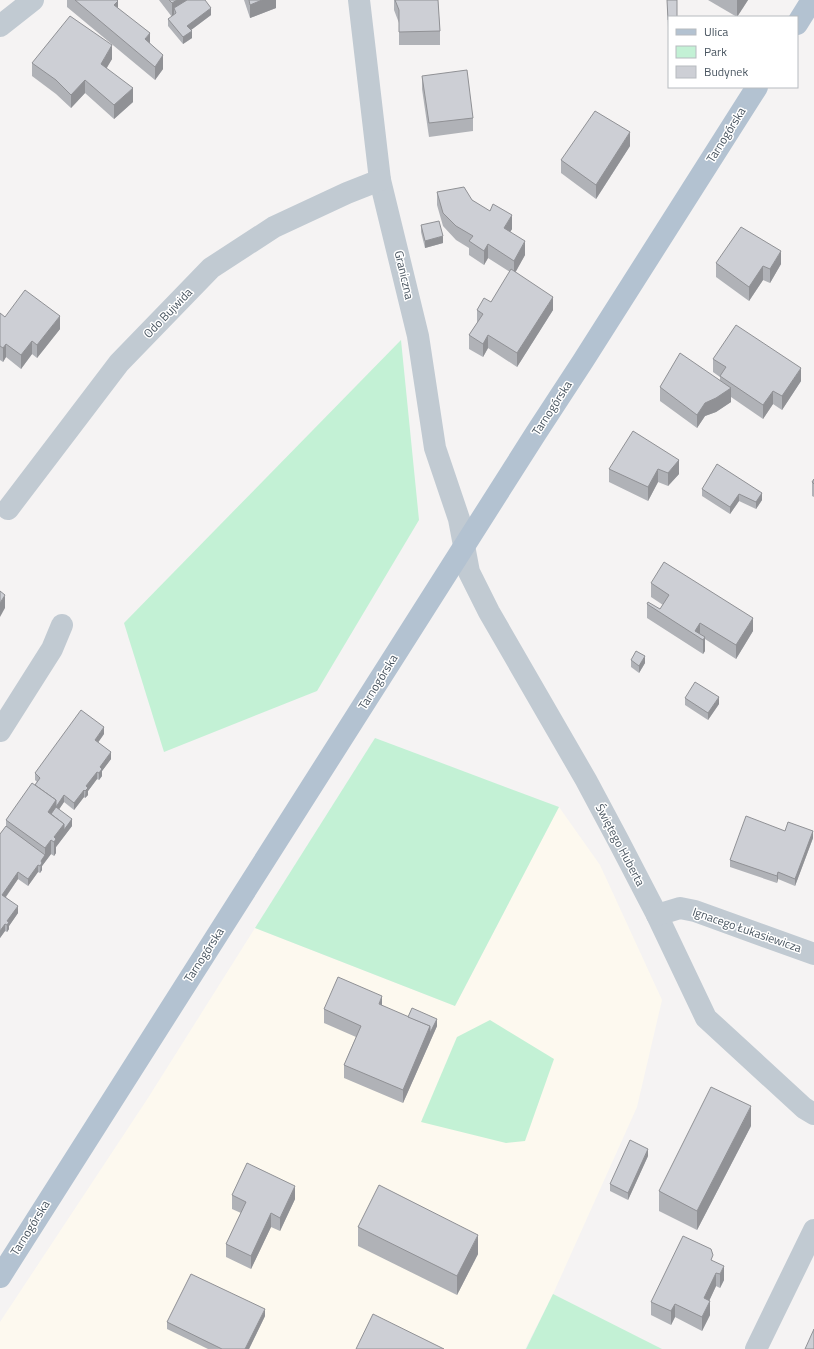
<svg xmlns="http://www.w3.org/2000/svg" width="814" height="1349" font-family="'Titillium Web',sans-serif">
<rect width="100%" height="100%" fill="#f5f3f3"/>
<polygon fill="#fdf9ef" points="559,807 600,865 662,1000 637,1107 553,1294 525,1349 0,1349 0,1322 148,1098 255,928 455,1006"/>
<g fill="#c3f1d5">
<polygon points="401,340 419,520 317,691 164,752 124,623"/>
<polygon points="375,738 559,807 455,1006 255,928"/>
<polygon points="490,1020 554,1059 525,1141 506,1143 421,1122 457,1037"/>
<polygon points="553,1294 662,1349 526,1349"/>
</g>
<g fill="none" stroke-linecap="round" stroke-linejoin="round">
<g stroke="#c1cad2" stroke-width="22">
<polyline points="359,0 380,180 418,336 435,448 459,519 469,572 489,612 586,780 618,840 657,915 706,1018 804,1108 814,1114"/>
<polyline points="0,26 33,0"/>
<polyline points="8,509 119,363 211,268 274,227 347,193 380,180"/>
<polyline points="0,731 52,649 62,625"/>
<polyline points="657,915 680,908 695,911 814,954"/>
<polyline points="756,1349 814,1230"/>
</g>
<g stroke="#b3c2d1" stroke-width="22">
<polyline points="797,24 812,0"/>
<polyline points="0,1277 536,433 583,361 757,87"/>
</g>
</g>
<g fill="#b0b2b7">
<polygon points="67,0 117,0 118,8 150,43 163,69 155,80 67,7"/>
<polygon points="159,0 205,0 211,15 191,30 192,38 183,44 168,26 168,19 172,17"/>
<polygon points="244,0 276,0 276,8 250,18"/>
<polygon points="394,0 438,0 440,31 440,45 399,45 399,23 394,10"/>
<polygon points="667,0 669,17 669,27 668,27"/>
<polygon points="708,0 748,0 737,17"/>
<polygon points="112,59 106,68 133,102 114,119 85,93 71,108 56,94 32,76 32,63"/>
<polygon points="422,76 473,118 473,131 429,137 422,89"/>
<polygon points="630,146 596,199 561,173 561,160"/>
<polygon points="437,192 472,200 512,229 510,232 525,255 515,272 553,310 517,367 488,348 483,357 469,349 469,335 477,323 477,310 491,302 510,272 488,258 484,265 469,255 469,248 456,240 443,226 437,205"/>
<polygon points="421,225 443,243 425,248 421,232"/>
<polygon points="716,263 781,264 770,283 763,280 749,301 716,277"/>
<polygon points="0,313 5,317 60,329 37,358 32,354 21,369 6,357 3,362 0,360"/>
<polygon points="713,359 801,381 782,410 773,404 763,419 731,397 731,402 716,412 705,416 697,428 660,401 660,387 720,380 720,377 713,372"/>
<polygon points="679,460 679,474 668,486 658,482 648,501 609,482 609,469"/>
<polygon points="814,479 814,497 812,496 812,482"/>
<polygon points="702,489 762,493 762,500 756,509 739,501 730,514 702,496"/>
<polygon points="651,583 753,631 736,659 705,639 705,651 703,654 647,618 647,604 660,609 663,605 651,597"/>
<polygon points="631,660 645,663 639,673 631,667"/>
<polygon points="685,698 719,704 708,720 685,705"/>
<polygon points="104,734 98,742 111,759 102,771 102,776 99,780 97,779 88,791 88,795 85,798 84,797 74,810 64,802 59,809 72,826 56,847 56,853 54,856 51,854 42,866 42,870 40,873 38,872 28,886 18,879 6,897 18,913 9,926 9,929 7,932 5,931 0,938 0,834 6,826 6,820 37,782 35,780 35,773"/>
<polygon points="785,831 813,838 795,886 778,879 777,883 730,867 730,860"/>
<polygon points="382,1006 408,1017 437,1026 403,1103 344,1078 344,1065 356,1037 324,1023 324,1009"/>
<polygon points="751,1126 697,1230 659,1211 659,1191"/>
<polygon points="648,1156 628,1200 610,1191 610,1184"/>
<polygon points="232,1195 295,1199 280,1231 271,1227 251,1269 226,1257 226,1244 241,1213 232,1209"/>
<polygon points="358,1227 478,1254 457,1295 358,1246"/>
<polygon points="713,1261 724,1280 720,1288 716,1286 709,1301 710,1315 702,1331 675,1317 671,1325 651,1315 651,1302"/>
<polygon points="265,1316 249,1349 208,1349 167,1329 167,1322"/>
</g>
<g fill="#909195">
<polygon points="177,0 195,0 174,8 174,15 172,17 172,3"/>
<polygon points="262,0 276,0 276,8 250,18 250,5"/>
<polygon points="737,0 748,0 737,17"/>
<polygon points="118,1 118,14 114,5"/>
<polygon points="211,8 211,15 187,33 187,26"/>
<polygon points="192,31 192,38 183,44 183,37"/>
<polygon points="150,33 150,46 145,39"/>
<polygon points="112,45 112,59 101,78 101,64"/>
<polygon points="163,55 163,69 155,80 155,67"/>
<polygon points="85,80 85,93 71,108 71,95"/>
<polygon points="133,88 133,102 114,119 114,105"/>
<polygon points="630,132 630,146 596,199 596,185"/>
<polygon points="512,215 512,229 504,242 504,228"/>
<polygon points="443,236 443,243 425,248 425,241"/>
<polygon points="525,241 525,255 514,275 514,261"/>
<polygon points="488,244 488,258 484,265 484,251"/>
<polygon points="781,251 781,264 770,283 770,269"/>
<polygon points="763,266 763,280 749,301 749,287"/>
<polygon points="553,297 553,310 517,367 517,353"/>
<polygon points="60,316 60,329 37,358 37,345"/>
<polygon points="488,335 488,348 483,357 483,344"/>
<polygon points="32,341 32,354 21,369 21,355"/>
<polygon points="6,344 6,357 3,362 3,348"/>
<polygon points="801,368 801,381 782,410 782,396"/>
<polygon points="731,388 731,402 716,412 705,416 697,428 697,415 705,403"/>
<polygon points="773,391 773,404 763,419 763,405"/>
<polygon points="679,460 679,474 668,486 668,473"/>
<polygon points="658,469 658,482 648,501 648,487"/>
<polygon points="762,493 762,500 756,509 756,502"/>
<polygon points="739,494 739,501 730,514 730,507"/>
<polygon points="5,595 5,608 0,617 0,603"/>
<polygon points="753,618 753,631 736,659 736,645"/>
<polygon points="700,623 700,636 695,631"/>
<polygon points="705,637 705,651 703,654 703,640"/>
<polygon points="645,656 645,663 639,673 639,666"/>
<polygon points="719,697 719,704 708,720 708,713"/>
<polygon points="104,727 104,734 95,747 95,740"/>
<polygon points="111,752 111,759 102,771 102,776 99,780 99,773 100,767"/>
<polygon points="97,772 97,779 88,791 88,795 85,798 86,786"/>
<polygon points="84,790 84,797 74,810 74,803"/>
<polygon points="64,795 64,802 56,814 56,807"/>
<polygon points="56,800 56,814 51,821 48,812"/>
<polygon points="72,819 72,826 56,847 56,853 54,856 54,837 64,824"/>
<polygon points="813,831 813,838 795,886 795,879"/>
<polygon points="51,840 51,854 42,866 42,870 40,873 41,861 45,855 45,848"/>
<polygon points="38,865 38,872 28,886 28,879"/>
<polygon points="18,872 18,879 2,902 2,895"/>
<polygon points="778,872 778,879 777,883 777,876"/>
<polygon points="18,906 18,913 9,926 9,929 7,932 7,921"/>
<polygon points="5,924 5,931 0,938 0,931"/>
<polygon points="382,996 382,1010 379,1004"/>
<polygon points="437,1019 437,1026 403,1103 403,1090 430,1026"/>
<polygon points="751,1106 751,1126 697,1230 697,1211"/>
<polygon points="648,1149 648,1156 628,1200 628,1193"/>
<polygon points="295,1186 295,1199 280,1231 280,1218"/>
<polygon points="271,1213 271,1227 251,1269 251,1256"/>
<polygon points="478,1235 478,1254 457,1295 457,1276"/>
<polygon points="724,1266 724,1280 720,1288 720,1274"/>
<polygon points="716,1273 716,1286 704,1312 704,1298"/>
<polygon points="710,1301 710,1315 702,1331 702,1317"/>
<polygon points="675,1304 675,1317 671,1325 671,1311"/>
<polygon points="265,1309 265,1316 249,1349 245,1349"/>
</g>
<g fill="#cdcfd5" stroke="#909195">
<polygon points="75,0 117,0 118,1 114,5 150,33 145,39 163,55 155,67"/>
<polygon points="169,0 177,0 172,3"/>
<polygon points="187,0 205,0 211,8 187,26 192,31 183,37 168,19 176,13 174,8"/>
<polygon points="249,0 262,0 250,5"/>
<polygon points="395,0 438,0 440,31 399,32 399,10"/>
<polygon points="667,0 677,0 677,17 669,17 669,20 668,20"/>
<polygon points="70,16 112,45 101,64 133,88 114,105 85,80 71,95 56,80 32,63"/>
<polygon points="467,70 473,118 429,123 422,76"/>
<polygon points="595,111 630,132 596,185 561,160"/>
<polygon points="464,187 472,200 490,211 493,204 512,215 504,228 525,241 514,261 488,244 484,251 469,241 473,236 456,226 443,213 437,192"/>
<polygon points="439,221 443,236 425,241 421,225"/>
<polygon points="741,227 781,251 770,269 763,266 749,287 716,263"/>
<polygon points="511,269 553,297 517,353 488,335 483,344 469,335 483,314 477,310 484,298 491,302"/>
<polygon points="25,290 60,316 37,345 32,341 21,355 6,344 3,348 0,346 0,313 5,317"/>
<polygon points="736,325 801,368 782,396 773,391 763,405 720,376 726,367 713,359"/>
<polygon points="680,353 731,388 716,398 705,403 697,415 660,387"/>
<polygon points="633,431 679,460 668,473 658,469 648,487 609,469"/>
<polygon points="717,464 762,493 756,502 739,494 730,507 702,489"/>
<polygon points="814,479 814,484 812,482"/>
<polygon points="664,562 753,618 736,645 700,623 695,631 705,637 703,640 647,604 648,602 660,609 669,595 651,583"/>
<polygon points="0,591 5,595 0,603"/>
<polygon points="636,651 645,656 639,666 631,660"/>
<polygon points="695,682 719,697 708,713 685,698"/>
<polygon points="81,710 104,727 95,740 111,752 100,767 102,769 99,773 97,772 86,786 88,788 85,791 84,790 74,803 64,795 56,807 72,819 64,830 64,824 51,814 56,807 56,800 35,785 40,778 35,773"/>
<polygon points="32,783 56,800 48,812 64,824 54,837 56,839 54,842 51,840 45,848 6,820"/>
<polygon points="746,816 785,831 788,822 813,831 795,879 778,872 777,876 730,860"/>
<polygon points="6,826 45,855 41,861 42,863 40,866 38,865 28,879 18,872 2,895 18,906 7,921 9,922 7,925 5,924 0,931 0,834"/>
<polygon points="338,977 382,996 379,1004 430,1026 403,1090 344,1065 361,1026 324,1009"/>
<polygon points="412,1008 437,1019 430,1033 430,1026 408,1017"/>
<polygon points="711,1087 751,1106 697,1211 659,1191"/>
<polygon points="630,1140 648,1149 628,1193 610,1184"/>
<polygon points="247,1163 295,1186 280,1218 271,1213 251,1256 226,1244 246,1202 232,1195"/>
<polygon points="379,1185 478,1235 457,1276 358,1227"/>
<polygon points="683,1236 711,1249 713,1255 711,1260 724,1266 720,1274 716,1273 704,1298 710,1301 702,1317 675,1304 671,1311 651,1302"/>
<polygon points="191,1274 265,1309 245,1349 222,1349 167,1322"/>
<polygon points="373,1314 444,1349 356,1349"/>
<polygon points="814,1329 814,1349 805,1349"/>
</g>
<g text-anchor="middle" stroke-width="3" stroke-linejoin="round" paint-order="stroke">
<g font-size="12" fill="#4a5661" stroke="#fff">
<text transform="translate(726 135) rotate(-58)" y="4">Tarnogórska</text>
<text transform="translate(404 275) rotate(77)" y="4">Graniczna</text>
<text transform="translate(168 313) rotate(-46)" y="4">Odo Bujwida</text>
<text transform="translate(552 408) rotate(-57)" y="4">Tarnogórska</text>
<text transform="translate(378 682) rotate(-58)" y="4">Tarnogórska</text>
<text transform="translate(620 845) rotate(62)" y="4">Świętego Huberta</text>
<text transform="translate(747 930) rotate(19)" y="4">Ignacego Łukasiewicza</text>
<text transform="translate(204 955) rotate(-57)" y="4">Tarnogórska</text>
<text transform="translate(30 1228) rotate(-58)" y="4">Tarnogórska</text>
</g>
</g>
<rect x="668" y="16" width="130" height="72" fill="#ffffff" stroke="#b7bbc0"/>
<rect x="676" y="29" width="20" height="6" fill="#b3c2d1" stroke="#b7bbc0"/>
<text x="704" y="36" font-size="12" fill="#4a5661">Ulica</text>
<rect x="676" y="46" width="20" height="12" fill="#c3f1d5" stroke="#b7bbc0"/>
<text x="704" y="56" font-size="12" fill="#4a5661">Park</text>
<rect x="676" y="66" width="20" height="12" fill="#cdcfd5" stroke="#b7bbc0"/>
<text x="704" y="76" font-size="12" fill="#4a5661">Budynek</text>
</svg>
